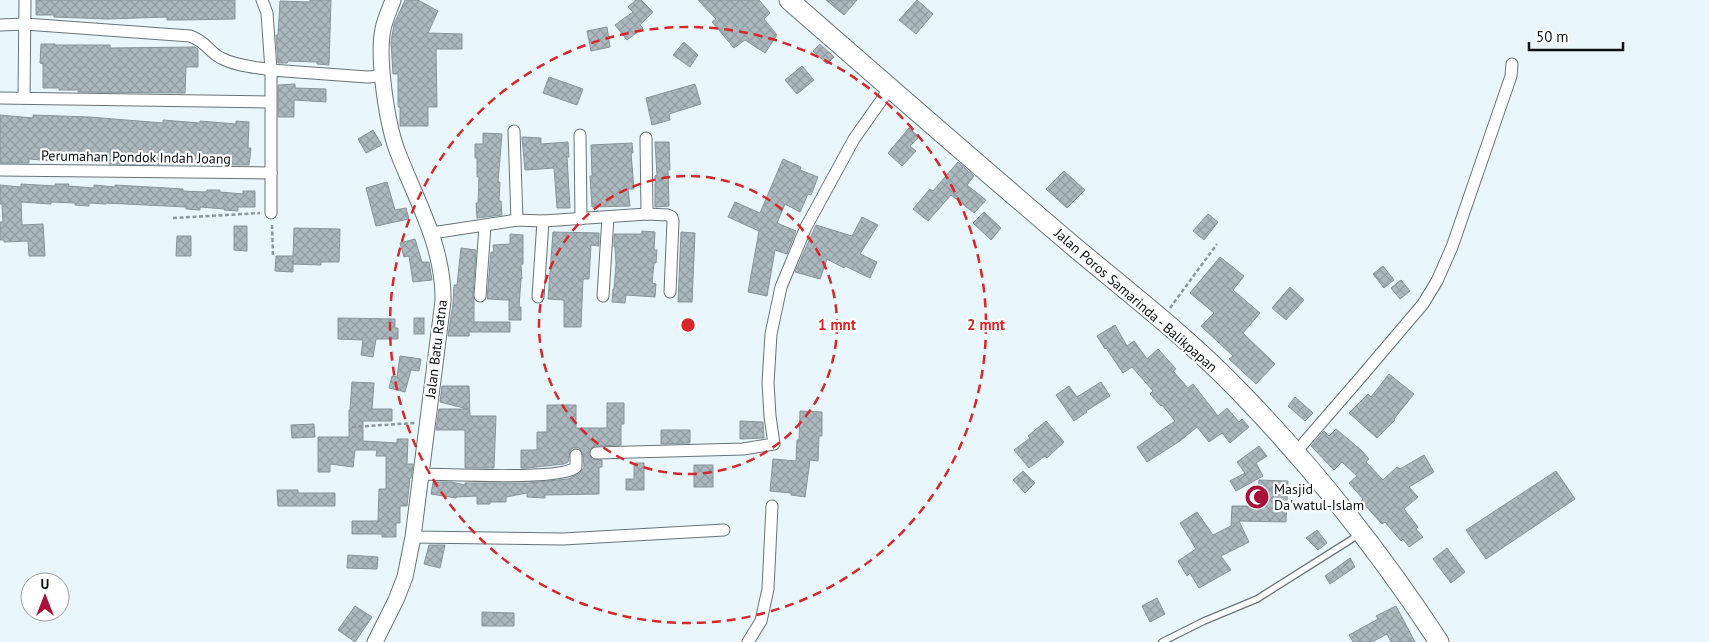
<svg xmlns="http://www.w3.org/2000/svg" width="1709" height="642" font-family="'PT Sans',sans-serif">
<defs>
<pattern id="building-cross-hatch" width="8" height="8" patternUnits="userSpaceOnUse" patternTransform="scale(1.25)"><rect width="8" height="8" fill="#abb8be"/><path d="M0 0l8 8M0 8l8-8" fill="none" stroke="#929da2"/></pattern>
</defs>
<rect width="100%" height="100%" fill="#e9f7fd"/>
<g fill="url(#building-cross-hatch)" stroke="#87949a">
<polygon points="36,0 235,0 235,19 182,20 167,20 167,17 107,19 54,17 54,15 36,15"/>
<polygon points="310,0 331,0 329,65 317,64 317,62 288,61 287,63 278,63 276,35 278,35 280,1 310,2"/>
<polygon points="405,0 418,0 438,11 428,33 462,34 462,49 436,49 437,107 428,107 428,126 400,126 400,107 398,107 398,74 393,74 391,42 394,24"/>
<polygon points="636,0 641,0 653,12 640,25 643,28 627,40 615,25 633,12 628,7"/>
<polygon points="698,0 759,0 770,13 764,19 777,35 765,53 745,40 734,48 712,22 716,19"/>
<polygon points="826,0 857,0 844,15"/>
<polygon points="917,0 933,14 916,34 899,20"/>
<polygon points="607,27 610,47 591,51 587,31"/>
<polygon points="684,42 698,55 690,67 673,55"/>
<polygon points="41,44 55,44 55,45 110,45 110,48 195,47 198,49 198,67 186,67 185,93 78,92 78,90 59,90 59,88 43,88 43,64 40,63"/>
<polygon points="820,44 834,57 827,64 813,51"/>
<polygon points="802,66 814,80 797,94 785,80"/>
<polygon points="549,77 583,89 577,105 543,93"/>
<polygon points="295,84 295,88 326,89 326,102 294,100 294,117 278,117 278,85"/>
<polygon points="695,84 701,104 669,114 670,120 652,125 646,98"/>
<polygon points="0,115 33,118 33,115 89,117 163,123 163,120 200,123 200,121 236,124 236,121 249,122 248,148 251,148 249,165 109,164 109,162 65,162 29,159 29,163 0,163"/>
<polygon points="909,128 919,137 910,146 916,151 902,166 888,153"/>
<polygon points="373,130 382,145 366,153 358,139"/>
<polygon points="483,133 502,134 498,182 500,182 499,201 501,201 502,215 477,218 476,203 478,203 479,177 477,177 477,158 475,158 475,144 483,144"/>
<polygon points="522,137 541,138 541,144 568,142 569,157 567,157 570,208 557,208 554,168 525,170"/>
<polygon points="655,142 669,142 670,170 668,170 669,206 655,207 655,176 657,175"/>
<polygon points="632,143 633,153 631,153 634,189 628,189 630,206 592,207 590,176 592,176 591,145"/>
<polygon points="783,159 801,167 800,170 818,177 811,195 808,194 800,212 785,204 777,223 796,231 787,254 775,250 767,296 748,292 759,231 728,217 735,202 760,213"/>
<polygon points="958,162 974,176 967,185 986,200 974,213 951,195 928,221 913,209 930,189 933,191"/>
<polygon points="1064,171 1085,190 1067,208 1046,189"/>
<polygon points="387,182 395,210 406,208 409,219 376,226 366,188"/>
<polygon points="21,184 55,186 55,184 69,184 68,186 94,188 94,185 115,187 115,185 183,189 183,191 206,192 207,190 220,190 220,192 243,194 243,191 255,191 255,207 238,207 238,211 224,210 225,209 200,207 200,210 186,209 186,207 106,203 106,204 89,203 89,206 75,205 75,203 51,202 51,204 21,202 22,225 43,224 45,256 29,256 28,241 4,242 4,240 0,240 0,222 3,222 2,204 0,204 0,185 21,187"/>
<polygon points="984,212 1001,228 991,240 973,223"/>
<polygon points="1208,214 1218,222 1204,240 1193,231"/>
<polygon points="862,217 878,225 860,254 877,262 870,278 845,266 844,268 827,259 820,279 795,272 816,225 852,236"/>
<polygon points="234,226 247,226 247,251 234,250"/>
<polygon points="294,228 340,229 339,262 321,262 321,265 293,264 293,260 293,272 275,271 276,256 293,256"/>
<polygon points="642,231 655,232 654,250 657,250 656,263 654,263 652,283 656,284 655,297 626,295 625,303 612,302 613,289 614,289 616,264 615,247 614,247 614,234 642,234"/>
<polygon points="553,232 599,233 599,246 591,245 589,279 583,279 581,327 564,327 564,300 548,299"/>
<polygon points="681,232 695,233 692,302 678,302"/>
<polygon points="510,234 523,235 523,264 521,264 522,279 521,279 519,307 521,307 521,320 509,320 509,300 487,299 491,252 494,252 493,245 510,244"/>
<polygon points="177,236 191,236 191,256 176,256"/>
<polygon points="415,239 422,262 429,262 432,280 413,282 409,256 404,257 400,243"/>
<polygon points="461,248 476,250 473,295 474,301 474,322 510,322 510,332 469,332 469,336 448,336 453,303 454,285 457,285"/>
<polygon points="1220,257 1244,276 1233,290 1260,313 1243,333 1275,364 1256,384 1229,359 1233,356 1201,326 1214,313 1190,293"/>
<polygon points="1383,266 1394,280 1384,288 1373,274"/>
<polygon points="1401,280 1410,291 1400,299 1391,288"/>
<polygon points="1290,287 1304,300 1286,320 1272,308"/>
<polygon points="338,318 395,319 395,328 398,328 398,339 376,339 373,357 361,355 363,340 338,339"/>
<rect x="414" y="318" width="10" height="16"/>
<polygon points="1115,325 1127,346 1134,341 1147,359 1158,349 1176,369 1173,371 1188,388 1193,384 1218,416 1227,408 1239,422 1242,419 1249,427 1230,443 1222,433 1209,442 1197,427 1180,441 1147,462 1137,447 1175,421 1162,405 1161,406 1150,394 1153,391 1132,367 1123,373 1106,348 1105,349 1097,336"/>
<polygon points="400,356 421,359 419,371 411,370 405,392 389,388 392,376 397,377"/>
<polygon points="1389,374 1414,394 1394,419 1395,420 1377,438 1349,413 1368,394 1371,397"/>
<polygon points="352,382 374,383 372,409 392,409 392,421 363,421 363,441 397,443 397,439 408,439 407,464 413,464 411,478 410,478 407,506 400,506 400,523 396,523 396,537 382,537 382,534 352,534 352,521 378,521 379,489 386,489 386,456 376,456 377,450 355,450 353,467 330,464 330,472 318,472 318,437 349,437 349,410 350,410"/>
<polygon points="1101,382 1110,396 1086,411 1087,412 1074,421 1056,395 1069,386 1077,397"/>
<polygon points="442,386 469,386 470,416 496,416 494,468 465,468 465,430 436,430 439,409 468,409 440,402"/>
<polygon points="1295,397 1313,413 1305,421 1288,406"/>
<polygon points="607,403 624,403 624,424 621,424 621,445 595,446 589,450 589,454 592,459 602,460 602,467 599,467 599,494 545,495 545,498 527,497 527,493 506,497 506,502 490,502 490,504 477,504 477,496 456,497 456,498 431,494 433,482 451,482 465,485 465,483 528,483 568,479 579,474 584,467 583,455 579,448 573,448 570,451 568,462 564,464 527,468 521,468 521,450 537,450 537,432 547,432 547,405 576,405 576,428 605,428 607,427"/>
<polygon points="800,411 822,412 822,436 819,436 818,461 810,460 805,497 791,495 791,493 770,491 773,459 796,461 797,440 799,440"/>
<polygon points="740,421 763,422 764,438 740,439"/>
<polygon points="1046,421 1064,442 1047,458 1045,456 1029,468 1014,450 1030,438 1028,436"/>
<polygon points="314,424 315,437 292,438 291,425"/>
<polygon points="1336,429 1361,450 1369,459 1366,462 1383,480 1397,467 1400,469 1424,455 1434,472 1409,487 1418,497 1404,509 1418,527 1416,529 1423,537 1409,547 1403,539 1401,541 1385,522 1382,524 1361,501 1363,499 1349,483 1357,476 1342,462 1334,470 1311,446 1324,431 1329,436"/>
<polygon points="661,430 690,430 690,443 661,444"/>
<polygon points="1259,446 1267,456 1256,463 1263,476 1236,491 1230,481 1245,473 1237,462"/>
<polygon points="634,463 644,463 644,490 626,490 626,479 634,479"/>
<rect x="694" y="465" width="19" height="22"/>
<polygon points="1023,471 1035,483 1025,493 1013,480"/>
<polygon points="1556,471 1575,499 1486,559 1466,530"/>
<polygon points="1259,480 1288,481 1286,522 1239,521 1249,542 1221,556 1231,570 1199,588 1190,573 1187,576 1178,561 1196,549 1180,523 1197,512 1213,535 1231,526 1232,506 1257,506"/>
<polygon points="277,490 298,490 298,493 335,493 335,506 278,506"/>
<polygon points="1317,530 1327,543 1318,550 1306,538"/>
<polygon points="429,545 445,545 440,568 424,564"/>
<polygon points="1447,548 1465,572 1451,583 1433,559"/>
<polygon points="348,555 378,557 377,569 347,568"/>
<polygon points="1350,558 1355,567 1330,584 1325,576"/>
<polygon points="1157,598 1165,614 1150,622 1142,606"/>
<polygon points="355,606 372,617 355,642 338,630"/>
<polygon points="1396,606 1415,642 1391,642 1387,634 1372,642 1353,642 1349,635 1378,619 1376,616"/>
<polygon points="482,612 514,613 514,626 482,626"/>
</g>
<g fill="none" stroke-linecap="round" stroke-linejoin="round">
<defs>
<polyline id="service" points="1162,642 1204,621 1257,599 1360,534"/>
<g id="minor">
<path d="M0,25L25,24L190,36C207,42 209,52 221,58C236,66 255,67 271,70L267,13L262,0"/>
<polyline points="0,98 270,102"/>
<polyline points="24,98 25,0"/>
<polyline points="514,131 517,220"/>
<polyline points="580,135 581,219"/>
<polyline points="646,138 647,214"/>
<polyline points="0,170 271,173 271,70 367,77 383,76"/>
<polyline points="271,173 271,213"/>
<polyline points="432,233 517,220 543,221 647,214 668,215 672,217 673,221 670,292"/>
<polyline points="480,296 485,226"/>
<polyline points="603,296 608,217"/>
<polyline points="538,297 543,221"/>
<polyline points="1296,452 1361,377 1423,304 1437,281 1452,247 1511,76 1512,64"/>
<polyline points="596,453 743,449 774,444 770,416 768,383 771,334 781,287 806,227 854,139 890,88"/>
<path d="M420,474C445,474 563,481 576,467V455"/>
<polyline points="413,537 563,539 724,530"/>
<polyline points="748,642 761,621 768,589 772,506"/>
</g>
<path id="tertiary" d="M375,642L396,600L405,577L413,537L443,301C444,247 417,202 398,153C387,125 377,58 383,29C385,19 390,9 393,0"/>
<path id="trunk" d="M789,0C883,82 977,164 1072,245C1128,292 1187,337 1238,390C1313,467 1380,552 1439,642"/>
</defs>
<use href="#service" stroke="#677479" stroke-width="8"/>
<use href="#minor" stroke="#677479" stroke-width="13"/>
<use href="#tertiary" stroke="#677479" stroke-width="17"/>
<use href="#trunk" stroke="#677479" stroke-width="21"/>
<g stroke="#8c969b" stroke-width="2.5" stroke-dasharray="4 2.5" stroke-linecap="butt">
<polyline points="173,218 260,213"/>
<polyline points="272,225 273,256"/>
<polyline points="1170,308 1217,244"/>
<polyline points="352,427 415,423"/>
</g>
<use href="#service" stroke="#fff" stroke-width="5.5"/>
<use href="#minor" stroke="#fff" stroke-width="11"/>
<use href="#tertiary" stroke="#fff" stroke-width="15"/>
<use href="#trunk" stroke="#fff" stroke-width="19"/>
</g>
<g fill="none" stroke="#d62828" stroke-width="2.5" stroke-dasharray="9 6">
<circle cx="688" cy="325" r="149"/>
<circle cx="688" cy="325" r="298"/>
</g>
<defs>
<symbol id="mosque-disc" viewBox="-11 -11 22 22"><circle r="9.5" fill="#a8113a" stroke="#fff"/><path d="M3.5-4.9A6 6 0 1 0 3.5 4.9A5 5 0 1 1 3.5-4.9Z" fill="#fff"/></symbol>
</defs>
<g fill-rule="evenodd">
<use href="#mosque-disc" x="1243" y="483" width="28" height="28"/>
</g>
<g text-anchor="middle" stroke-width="4.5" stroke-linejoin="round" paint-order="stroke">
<g font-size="14" fill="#0a0f11" stroke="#fff">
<text transform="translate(136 157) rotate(1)" y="5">Perumahan Pondok Indah Joang</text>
<text transform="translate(1136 300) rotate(41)" y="5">Jalan Poros Samarinda - Balikpapan</text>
<text transform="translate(436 349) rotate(-83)" y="5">Jalan Batu Ratna</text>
</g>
<g font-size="14" fill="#0a0f11" stroke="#fff" text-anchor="start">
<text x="1274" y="494">Masjid<tspan x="1274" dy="16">Da'watul-Islam</tspan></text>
</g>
</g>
<circle cx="688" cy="325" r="8" fill="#d62828" stroke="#fff" stroke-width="2.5"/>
<g font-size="15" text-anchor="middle" font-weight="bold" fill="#d62828" stroke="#fff" stroke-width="4.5" stroke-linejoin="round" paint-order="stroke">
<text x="837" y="330">1 mnt</text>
<text x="986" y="330">2 mnt</text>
</g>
<g transform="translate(45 597)"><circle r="24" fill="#ffffff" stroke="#9d9fa0"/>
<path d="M0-4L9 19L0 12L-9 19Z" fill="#a8113a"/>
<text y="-8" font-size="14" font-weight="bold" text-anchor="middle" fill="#0a0f11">U</text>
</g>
<path d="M1529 42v8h94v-8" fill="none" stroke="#0a0f11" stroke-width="2.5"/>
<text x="1536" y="42" font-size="15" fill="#0a0f11" stroke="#ffffff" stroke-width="4" paint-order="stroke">50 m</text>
</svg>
